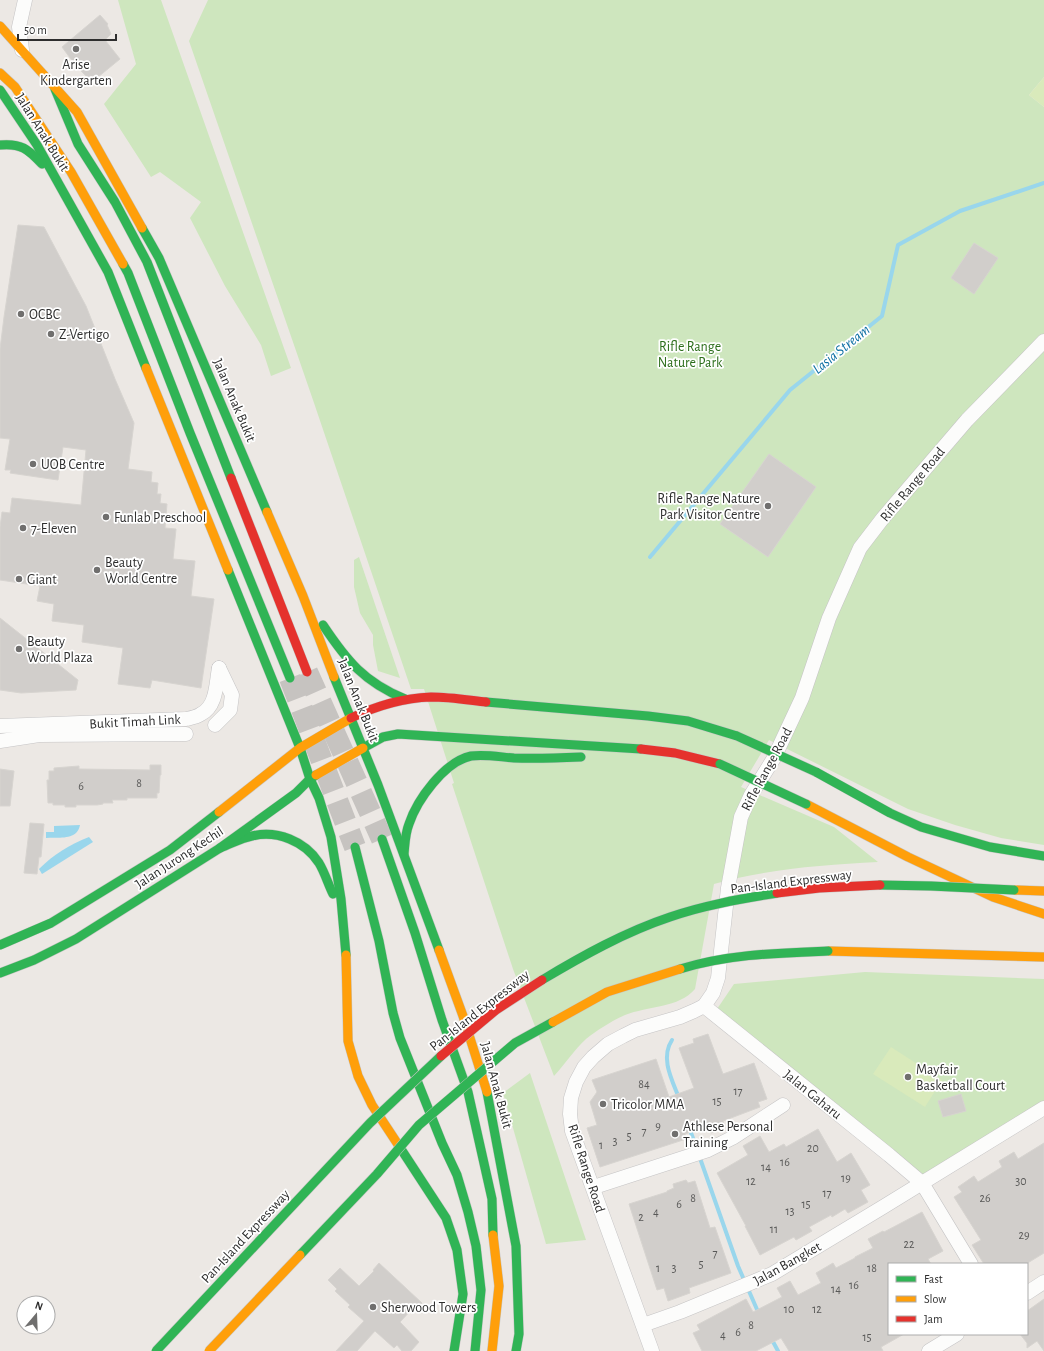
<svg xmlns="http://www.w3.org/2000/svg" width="1044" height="1351" font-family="'Alegreya Sans',sans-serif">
<rect width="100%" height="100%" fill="#ece8e4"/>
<g fill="#cee6be">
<polygon points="118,0 161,0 291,368 271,376 261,345 225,286 190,218 201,202 160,172 151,177 104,104 136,64"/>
<path d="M208,0H1044V77L1029,95L1044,107V845L1001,838L955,825L908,809L769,740L741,787L834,827L878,862C822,865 767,869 714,884L695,989C679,1008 648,1006 625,1015C613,1020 596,1031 586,1039C574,1050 565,1064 554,1076L513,969L452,784L454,783L424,689H411L313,400L189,41Z"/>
<polygon points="359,557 400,678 378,671 373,645 373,635 360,613 354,587 354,560"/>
<polygon points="865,972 1044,979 1044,1108 941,1172 920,1176 715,1012 734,984"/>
<polygon points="530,1073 586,1240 546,1244 503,1093"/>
</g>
<g fill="#d9eabb">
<polygon points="1044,77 1044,107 1029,95"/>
<polygon points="891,1047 942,1080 925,1107 873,1074"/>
</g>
<g fill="#99d6ec">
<path d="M80,825C77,841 58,837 46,838V832H54V826Z"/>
<path d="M89,837L93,842L42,874L39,869C54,854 69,845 89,837Z"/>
</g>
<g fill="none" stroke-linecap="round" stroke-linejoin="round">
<g stroke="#99d6ec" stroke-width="4">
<polyline points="650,557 790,390 882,316 898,245 960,211 1044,183"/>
<path d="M672,1040C660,1058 672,1080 679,1098"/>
<polyline points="689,1127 738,1266 759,1314"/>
<polyline points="771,1338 778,1351"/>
</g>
</g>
<g fill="#d1cecb" stroke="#d7d4d0">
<polygon points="100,15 108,24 107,25 111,34 105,40 120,59 92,82 76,66 62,47"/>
<polygon points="18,225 44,227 86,306 115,379 134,423 128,469 152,472 151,482 158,483 157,494 161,494 160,503 167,504 165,528 176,529 173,559 195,561 191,596 214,599 201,688 152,680 150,688 118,684 123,648 82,642 84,625 52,621 54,604 37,601 40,586 0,580 0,527 2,512 10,513 12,498 81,505 86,450 63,447 58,480 10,473 11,470 5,470 10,439 0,438 0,349 4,317"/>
<polygon points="974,243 998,258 974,294 951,278"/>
<polygon points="769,454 816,487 768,557 720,524"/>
<polygon points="0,618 78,680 76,690 21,693 0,690"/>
<polygon points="150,765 161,765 161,775 160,775 159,793 157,793 157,798 127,798 127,800 112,800 113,803 103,803 103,804 97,805 76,805 76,807 65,807 65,805 53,805 53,803 48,803 47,780 49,780 49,771 54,771 54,768 79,766 79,769 150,770"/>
<polygon points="0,769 14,771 10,806 0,806"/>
<polygon points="30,823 44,824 41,857 39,857 37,874 24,873"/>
<polygon points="708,1034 723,1074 754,1063 767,1099 758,1102 760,1107 723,1121 725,1128 711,1133 708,1126 685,1134 686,1139 600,1167 587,1128 597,1125 590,1102 597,1092 592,1080 656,1059 669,1097 694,1088 679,1048 694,1043 693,1039"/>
<polygon points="961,1094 966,1111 943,1117 938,1101"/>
<polygon points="818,1129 837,1162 851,1153 870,1185 861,1190 868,1202 848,1213 845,1209 832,1217 831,1215 809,1227 812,1231 796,1240 794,1237 760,1255 745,1226 746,1226 717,1173 748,1155 743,1146 760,1136 769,1152 784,1144 786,1147"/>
<polygon points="1044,1143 1044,1253 1026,1264 984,1264 972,1245 981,1240 954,1197 962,1192 958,1187 974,1176 978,1182 1002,1167 999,1161 1014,1152 1018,1159"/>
<polygon points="686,1180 688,1183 695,1181 710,1228 715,1227 731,1273 689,1288 690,1293 668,1301 664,1288 657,1290 629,1204 667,1192 667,1191 674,1188 673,1184"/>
<polygon points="922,1212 943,1251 928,1259 931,1264 889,1264 889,1334 904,1334 881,1347 883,1351 789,1351 781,1338 756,1351 702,1351 693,1333 700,1330 697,1325 746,1299 753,1312 782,1297 777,1288 790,1281 798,1295 821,1283 816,1273 833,1263 836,1268 855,1258 855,1257 873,1248 868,1239 883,1231 884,1232"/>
<polygon points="379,1263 422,1303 415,1310 413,1308 400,1322 419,1342 411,1351 402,1351 397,1345 394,1348 375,1331 357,1351 336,1351 364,1321 348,1307 350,1305 335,1291 337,1289 328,1280 340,1268 359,1286 374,1271 373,1270"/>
<polygon points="1044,1299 1044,1351 1037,1341 1027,1348 1027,1343 1020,1334 1027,1334 1027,1311"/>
</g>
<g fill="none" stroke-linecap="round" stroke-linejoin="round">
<g stroke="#c6c3c0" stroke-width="22" stroke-dasharray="22 11" stroke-linecap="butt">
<polyline points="307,672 382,839"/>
<polyline points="290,678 355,847"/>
</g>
<defs>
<g id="street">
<polyline points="22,50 19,27 25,0"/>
<polyline points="215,725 230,710 232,695 219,668"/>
<path d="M0,726L186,719C191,718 197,717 201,714C217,706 216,683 219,668"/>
<polyline points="0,741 39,735 186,734"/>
<polyline points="704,1006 889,1155 922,1183 971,1264"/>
<polyline points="594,1187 708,1150 734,1137 783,1105"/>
<polyline points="1027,1293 1044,1282"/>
<polyline points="643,1325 680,1312 772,1274 883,1207 1044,1108"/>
<polyline points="652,1351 572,1131 570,1114 571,1098 576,1082 584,1067 593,1057 608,1044 623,1036 635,1030 680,1017 694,1011 704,1006 713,993 718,978 728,888 741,817 751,795 774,758 802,698 829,618 860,548 883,518 967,420 1044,341"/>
<polyline points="929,1351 957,1334"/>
</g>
<g id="fast">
<polyline points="55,89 78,144 115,202 147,262 231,478"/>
<polyline points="0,90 37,145 108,272 146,368"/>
<path d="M0,145C21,143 28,149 42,164"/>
<polyline points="142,228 159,258 267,512"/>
<polyline points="123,264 128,273 190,433 290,678"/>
<polyline points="228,570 300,748 310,779 319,798 331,837 341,899 346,955"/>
<path d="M323,625C347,661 364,682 405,699"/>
<polyline points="334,677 378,785 439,950"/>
<polyline points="486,702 648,716 688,721 737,736"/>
<polyline points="363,748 383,737 398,734 641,749"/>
<polyline points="816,772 890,813 921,827 990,847 1044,856"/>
<polyline points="382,839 415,933 442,1020 468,1092 492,1199 493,1235"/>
<polyline points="355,847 379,941 393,1013 400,1038 442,1143 457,1175 468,1212 476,1246 481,1290 475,1351"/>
<path d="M220,848C231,844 241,838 252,836C277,830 305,841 319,863C325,873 328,884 333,894"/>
<path d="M404,854C405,844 405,834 409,824C417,800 444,762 471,756C485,754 500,757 514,758C536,759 559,758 581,757"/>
<polyline points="0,945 51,923 170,850 219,812"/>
<polyline points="0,973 34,960 76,939 220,848 296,793 310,779 316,775"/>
<polyline points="487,1092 516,1246 519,1334 516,1351"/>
<polyline points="399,1146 446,1218 457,1250 463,1294 454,1351"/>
</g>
<g id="slow">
<polyline points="0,26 77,112 142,228"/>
<polyline points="0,73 15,87 71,172 123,264"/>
<polyline points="146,368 228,570"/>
<polyline points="267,512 303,596 334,677"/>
<polyline points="316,775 363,748"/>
<polyline points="806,804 908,857 993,897 1044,914"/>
<polyline points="219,812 300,748 351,718"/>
<polyline points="1014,890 1044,891"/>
<polyline points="439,950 463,1016 487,1092"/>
<polyline points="828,951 1044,957"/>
<polyline points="346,955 348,1041 358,1076 372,1105 399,1146"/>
<polyline points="492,1351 499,1286 493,1235"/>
</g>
<g id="jam">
<polyline points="231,478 307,672"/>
<path d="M351,718C376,706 403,698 431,697C449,697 468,700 486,702"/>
<polyline points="641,749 675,753 720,764"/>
</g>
</defs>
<use href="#street" stroke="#c5c4c5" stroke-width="15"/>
<use href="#fast" stroke="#c6c5c4" stroke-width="10"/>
<use href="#slow" stroke="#c6c5c4" stroke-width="10"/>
<use href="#jam" stroke="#c6c5c4" stroke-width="10"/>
<use href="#street" stroke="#fcfcfb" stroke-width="14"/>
<use href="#fast" stroke="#30b455" stroke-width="9"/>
<use href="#slow" stroke="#ff9f0a" stroke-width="9"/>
<use href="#jam" stroke="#e5322d" stroke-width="9"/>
<defs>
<g id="fast-bridge">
<polyline points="737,736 816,772"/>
<polyline points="720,764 806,804"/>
<polyline points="880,885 931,886 1014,890"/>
<path d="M680,969C728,954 778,953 828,951"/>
<path d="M542,980C582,956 625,932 670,917C704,905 741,899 777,893"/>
<polyline points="300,1255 377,1174 419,1125 515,1043 553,1022"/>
<polyline points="156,1351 370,1123 441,1056"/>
</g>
<g id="slow-bridge">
<polyline points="553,1022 607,992 680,969"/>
<polyline points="209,1351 300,1255"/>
</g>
<g id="jam-bridge">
<polyline points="777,893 819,888 880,885"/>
<polyline points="441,1056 496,1010 542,980"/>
</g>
</defs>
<use href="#fast-bridge" stroke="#c6c5c4" stroke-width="10" stroke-linecap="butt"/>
<use href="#slow-bridge" stroke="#c6c5c4" stroke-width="10" stroke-linecap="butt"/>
<use href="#jam-bridge" stroke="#c6c5c4" stroke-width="10" stroke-linecap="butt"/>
<use href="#fast-bridge" stroke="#30b455" stroke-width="9"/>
<use href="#slow-bridge" stroke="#ff9f0a" stroke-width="9"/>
<use href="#jam-bridge" stroke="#e5322d" stroke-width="9"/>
</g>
<g fill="#706f6e" stroke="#fff" stroke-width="1.5">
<circle cx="76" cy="49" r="4"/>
<circle cx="21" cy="314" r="4"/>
<circle cx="51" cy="334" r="4"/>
<circle cx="33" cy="464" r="4"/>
<circle cx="768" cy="506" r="4"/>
<circle cx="106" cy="517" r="4"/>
<circle cx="23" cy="528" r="4"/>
<circle cx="97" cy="570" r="4"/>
<circle cx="19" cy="579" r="4"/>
<circle cx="19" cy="649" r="4"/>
<circle cx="908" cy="1077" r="4"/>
<circle cx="603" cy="1104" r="4"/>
<circle cx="675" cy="1134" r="4"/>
<circle cx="373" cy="1307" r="4"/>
</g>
<g text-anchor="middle" stroke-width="3.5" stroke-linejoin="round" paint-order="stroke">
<g font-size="12" fill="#585857">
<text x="139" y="787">8</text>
<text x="81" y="790">6</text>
<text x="644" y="1088">84</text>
<text x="738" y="1095">17</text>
<text x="717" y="1105">15</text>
<text x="658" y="1130">9</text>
<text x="644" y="1135">7</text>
<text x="629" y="1140">5</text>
<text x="615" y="1145">3</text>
<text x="601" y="1149">1</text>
<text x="813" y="1152">20</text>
<text x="785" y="1166">16</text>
<text x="766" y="1171">14</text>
<text x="846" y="1182">19</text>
<text x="751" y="1185">12</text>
<text x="1021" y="1185">30</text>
<text x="827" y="1197">17</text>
<text x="693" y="1202">8</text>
<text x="985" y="1202">26</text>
<text x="679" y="1208">6</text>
<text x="806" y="1208">15</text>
<text x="790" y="1215">13</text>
<text x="656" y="1216">4</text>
<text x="641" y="1221">2</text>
<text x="774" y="1233">11</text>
<text x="1024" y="1239">29</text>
<text x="909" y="1248">22</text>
<text x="715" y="1257">7</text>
<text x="701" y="1268">5</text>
<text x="658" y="1272">1</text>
<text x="674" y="1272">3</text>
<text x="872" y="1272">18</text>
<text x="854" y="1289">16</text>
<text x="836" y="1293">14</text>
<text x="789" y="1313">10</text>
<text x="817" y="1313">12</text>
<text x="751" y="1329">8</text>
<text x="738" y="1336">6</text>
<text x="723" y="1339">4</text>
<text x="867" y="1341">15</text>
</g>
<g font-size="14" fill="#2e2e2e" stroke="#fff" text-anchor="start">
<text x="76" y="69" text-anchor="middle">Arise<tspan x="76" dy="16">Kindergarten</tspan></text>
<text x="29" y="319">OCBC</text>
<text x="59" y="339">Z-Vertigo</text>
<text x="41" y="469">UOB Centre</text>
<text x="760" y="503" text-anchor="end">Rifle Range Nature<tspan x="760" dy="16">Park Visitor Centre</tspan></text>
<text x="114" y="522">Funlab Preschool</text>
<text x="31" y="533">7-Eleven</text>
<text x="105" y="567">Beauty<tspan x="105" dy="16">World Centre</tspan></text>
<text x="27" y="584">Giant</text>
<text x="27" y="646">Beauty<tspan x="27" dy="16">World Plaza</tspan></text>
<text x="916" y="1074">Mayfair<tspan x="916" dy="16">Basketball Court</tspan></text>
<text x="611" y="1109">Tricolor MMA</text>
<text x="683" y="1131">Athlese Personal<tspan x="683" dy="16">Training</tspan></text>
<text x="381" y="1312">Sherwood Towers</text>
</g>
<g font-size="14" fill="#2e2e2e" stroke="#fff">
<text transform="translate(43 132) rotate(58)" y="5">Jalan Anak Bukit</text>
<text transform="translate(235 400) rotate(67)" y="5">Jalan Anak Bukit</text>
<text transform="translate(912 484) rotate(-50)" y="5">Rifle Range Road</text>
<text transform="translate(359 700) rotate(68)" y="5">Jalan Anak Bukit</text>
<text transform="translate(135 721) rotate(-3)" y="5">Bukit Timah Link</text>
<text transform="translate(766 769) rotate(-62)" y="5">Rifle Range Road</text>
<text transform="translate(179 857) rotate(-33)" y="5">Jalan Jurong Kechil</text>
<text transform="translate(791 881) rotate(-7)" y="5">Pan-Island Expressway</text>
<text transform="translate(479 1010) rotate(-38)" y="5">Pan-Island Expressway</text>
<text transform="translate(497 1085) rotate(75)" y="5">Jalan Anak Bukit</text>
<text transform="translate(813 1094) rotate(39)" y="5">Jalan Gaharu</text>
<text transform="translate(587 1168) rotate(72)" y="5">Rifle Range Road</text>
<text transform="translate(245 1236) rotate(-47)" y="5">Pan-Island Expressway</text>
<text transform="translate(787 1263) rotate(-29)" y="5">Jalan Bangket</text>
</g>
<g font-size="14" fill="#2c6e1b" stroke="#fff">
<text x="690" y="351">Rifle Range<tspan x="690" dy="16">Nature Park</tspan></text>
</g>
<g font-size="15" font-style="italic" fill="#0d6fa3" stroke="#fff">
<text transform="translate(841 349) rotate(-39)" y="5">Lasia Stream</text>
</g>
</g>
<rect x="888" y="1263" width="140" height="72" fill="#ffffff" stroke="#ababab"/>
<rect x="896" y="1276" width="20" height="6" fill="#30b455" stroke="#ababab"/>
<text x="924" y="1283" font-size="12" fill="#2e2e2e">Fast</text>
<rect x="896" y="1296" width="20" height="6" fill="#ff9f0a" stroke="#ababab"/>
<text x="924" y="1303" font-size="12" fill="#2e2e2e">Slow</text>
<rect x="896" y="1316" width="20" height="6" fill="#e5322d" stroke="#ababab"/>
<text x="924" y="1323" font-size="12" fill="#2e2e2e">Jam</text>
<g transform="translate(36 1315) rotate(19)"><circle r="19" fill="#ffffff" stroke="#ababab"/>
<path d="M0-3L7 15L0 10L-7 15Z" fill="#706f6e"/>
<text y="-6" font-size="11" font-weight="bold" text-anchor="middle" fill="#2e2e2e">N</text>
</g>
<path d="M18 34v6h98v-6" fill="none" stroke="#2e2e2e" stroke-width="2"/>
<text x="24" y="34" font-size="12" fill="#2e2e2e" stroke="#ffffff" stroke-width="3" paint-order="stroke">50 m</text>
</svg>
